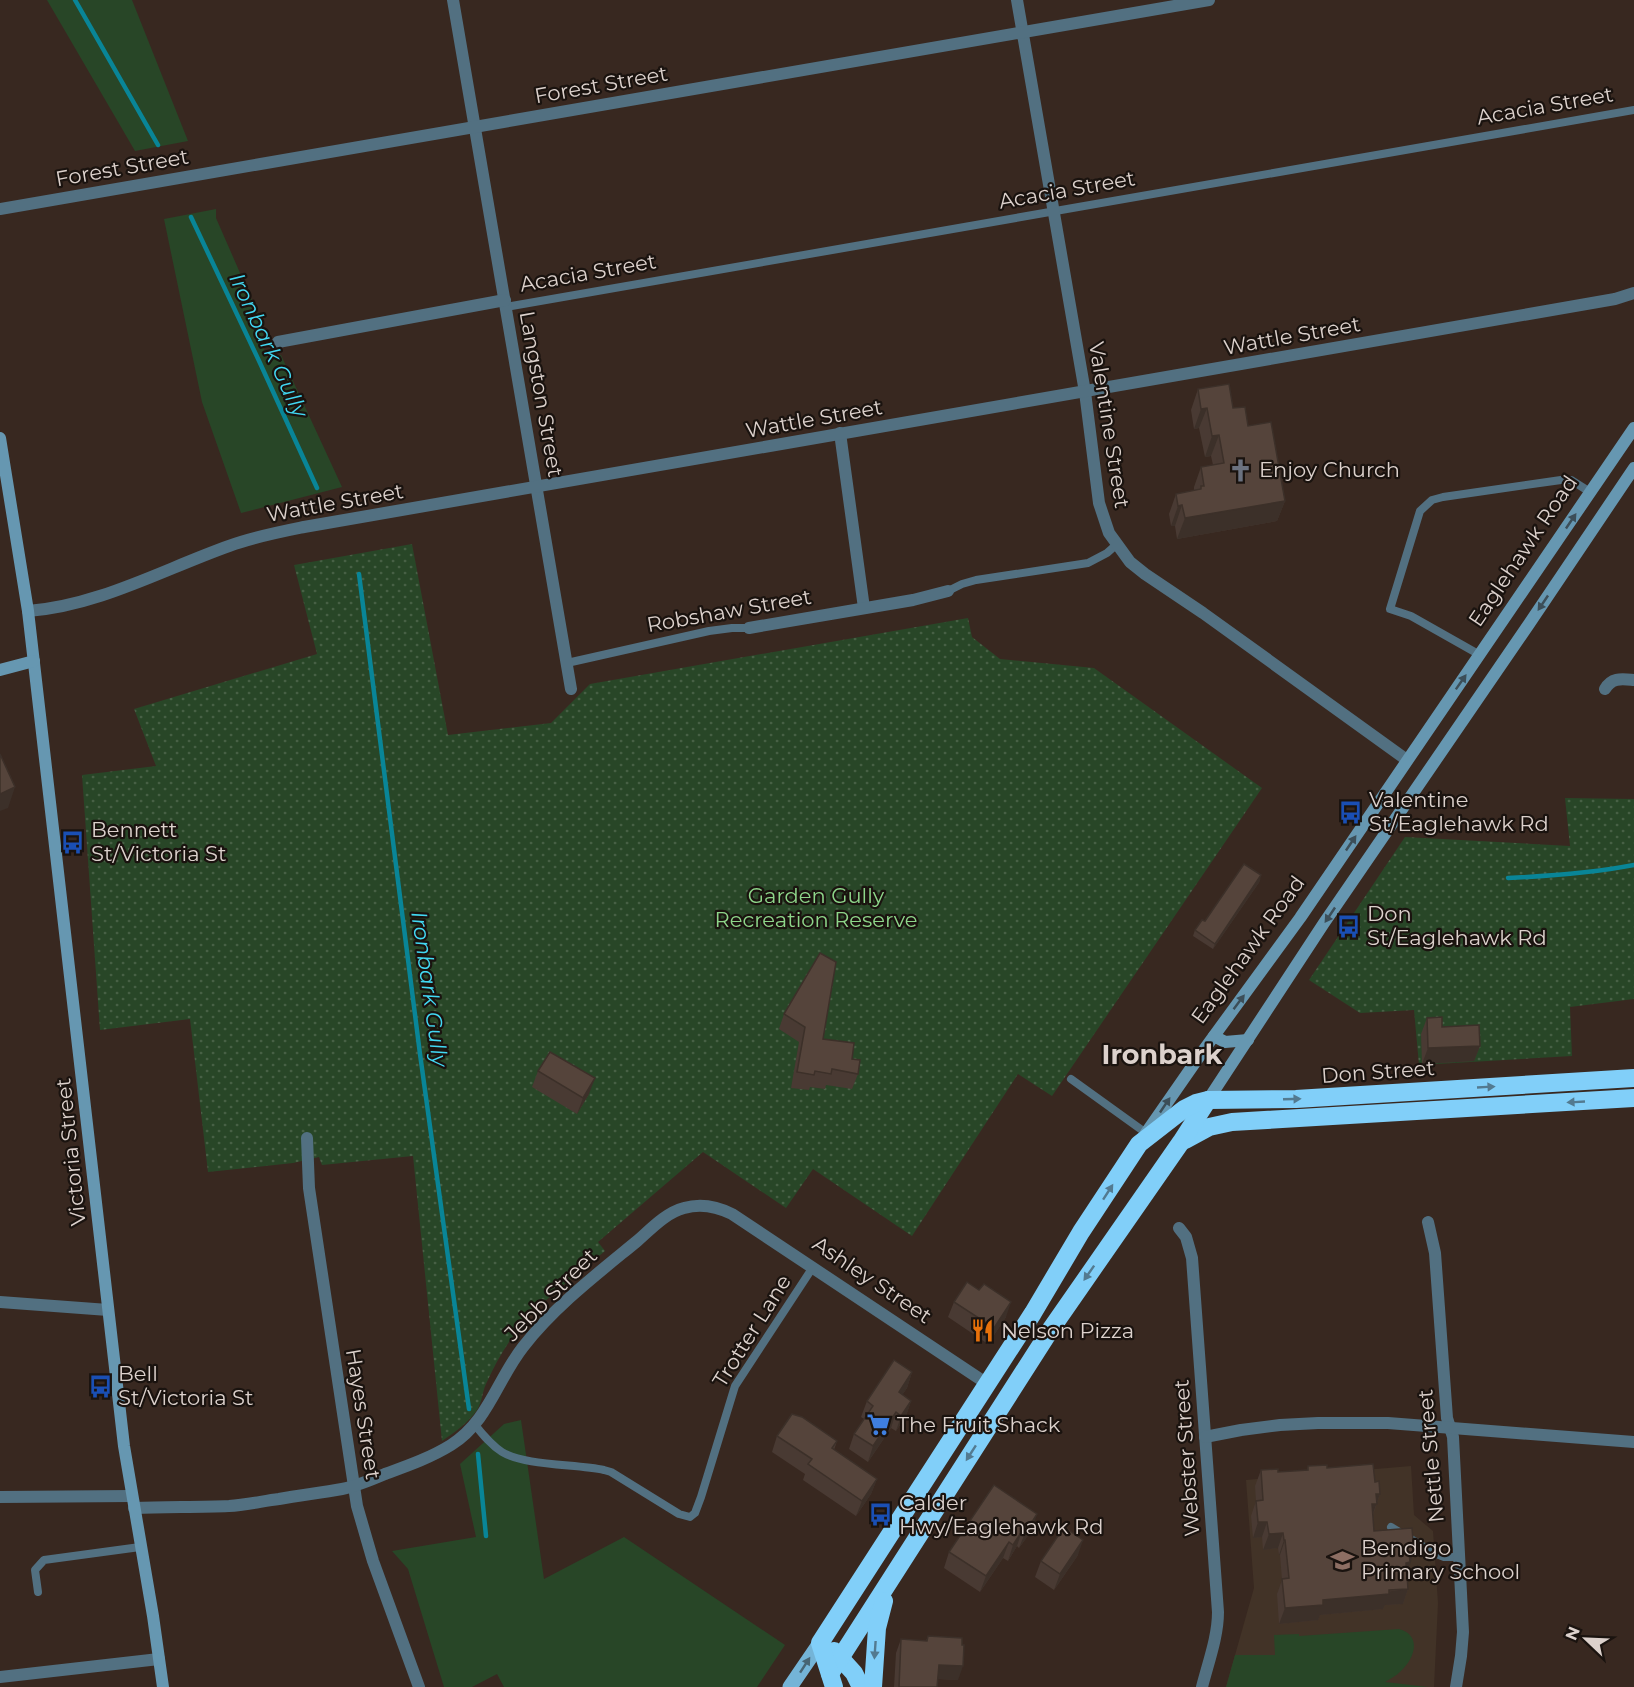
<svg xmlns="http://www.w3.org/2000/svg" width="1634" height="1687" font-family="Montserrat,sans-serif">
<defs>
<pattern id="park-dots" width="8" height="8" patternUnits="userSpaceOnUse" patternTransform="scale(1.5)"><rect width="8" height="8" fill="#284627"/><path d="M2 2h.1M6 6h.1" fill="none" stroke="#476045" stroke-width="1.8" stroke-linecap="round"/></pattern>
</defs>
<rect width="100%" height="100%" fill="#382820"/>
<polygon fill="#423327" points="1411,1466 1414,1515 1433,1531 1438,1603 1434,1687 1226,1687 1254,1588 1246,1480"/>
<g fill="#284627">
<polygon points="47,0 132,0 188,141 135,151"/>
<path d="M216,209V218L265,330C258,344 263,357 281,355L342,487L241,513L202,402L164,219Z"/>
<polygon points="521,1420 544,1579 624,1537 785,1645 757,1687 504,1687 497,1674 472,1687 444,1687 408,1569 392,1551 476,1537 460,1464 504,1424"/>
<path d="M1399,1629C1422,1635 1415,1658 1401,1671C1396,1676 1390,1679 1385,1682L1428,1687H1226L1235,1655H1275L1274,1635L1299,1634V1636Z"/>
</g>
<g fill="url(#park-dots)">
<path d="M412,544L448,735L551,723L590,684L968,618L972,637L1000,659L1094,668L1262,788L1052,1096L1018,1074L912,1236L813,1169L786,1208L703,1152L598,1242L605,1251C577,1275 538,1303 516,1332C504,1348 494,1366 486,1384C482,1393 482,1402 477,1410C468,1423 455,1432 442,1441L413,1156L322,1165L319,1157L293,1163L208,1172L190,1019L100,1030L82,775L156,766L134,709L317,654L294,565Z"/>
<polygon points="1565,798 1634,799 1634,999 1570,1007 1572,1056 1419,1065 1414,1010 1360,1013 1309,980 1405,837 1570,846"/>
</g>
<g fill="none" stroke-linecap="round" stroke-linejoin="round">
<g stroke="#098597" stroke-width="4.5">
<polyline points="75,0 158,145"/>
<polyline points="191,217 260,363 317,488"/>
<polyline points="359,574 420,1054 469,1409"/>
<path d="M1508,878C1551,876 1592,873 1634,865"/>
<polyline points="478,1454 486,1536"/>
</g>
<g stroke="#527081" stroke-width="8">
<polyline points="506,307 1634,110"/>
<polyline points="948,591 962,584 976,580 1088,563 1107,553 1116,545"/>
<polyline points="1480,655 1411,616 1390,609 1420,511 1432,500 1443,497 1561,480 1571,480 1590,492"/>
<polyline points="567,663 709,631 732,628 749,628"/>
<polyline points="1071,1079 1146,1133"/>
<path d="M475,1425C483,1435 491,1445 502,1452C525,1466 576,1464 604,1470L611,1472L679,1514L690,1517L695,1513L701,1497L735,1386L813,1267"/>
<polyline points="1391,1527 1434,1553 1444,1557 1459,1557"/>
<polyline points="38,1592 35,1570 44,1560 140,1547"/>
</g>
<g stroke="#527081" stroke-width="12">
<polyline points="453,0 571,689"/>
<polyline points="1017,0 1085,392 1099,503 1109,533 1130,562 1145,574 1203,613 1407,760"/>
<polyline points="0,209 1209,0"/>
<polyline points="278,342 505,300"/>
<polyline points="840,433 864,608"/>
<path d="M28,611C98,606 164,569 229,546C253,537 279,532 304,527L1615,299L1634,293"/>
<polyline points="749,628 913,600 948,591"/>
<path d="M1605,689C1612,677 1622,679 1634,680"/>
<polyline points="307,1138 309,1188 357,1506 373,1561 419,1687"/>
<polyline points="1428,1222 1435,1253 1447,1418 1453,1437 1463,1632 1461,1656 1456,1687"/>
<path d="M1179,1228L1186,1237L1192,1258L1218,1612C1218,1637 1208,1663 1202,1687"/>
<polyline points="0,1302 108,1310"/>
<polyline points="1205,1437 1241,1430 1280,1425 1318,1423 1388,1423 1634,1442"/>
<polyline points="0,1497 132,1496"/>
<path d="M134,1508C166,1507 198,1507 229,1506C246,1505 263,1501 279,1499C300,1495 321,1493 342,1489C357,1486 371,1480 385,1474C407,1466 430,1458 451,1445C488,1422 497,1380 523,1347C554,1307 597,1274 636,1242C650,1230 665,1213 684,1208C701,1203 716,1206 732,1214L986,1383"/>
<polyline points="0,1677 159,1659"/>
</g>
<g stroke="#6697b1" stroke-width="12">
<polyline points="0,438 28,611 124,1446 153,1616 163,1687"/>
<polyline points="0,670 34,661"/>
<polyline points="1214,1036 1225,1042 1248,1040"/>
<polyline points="1208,1100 1324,923 1529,624 1634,468"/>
<polyline points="1146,1133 1203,1051 1300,918 1634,428"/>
</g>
<polyline stroke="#74b4d7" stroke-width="15" points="790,1687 820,1643"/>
<g stroke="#81cff9" stroke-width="18">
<polyline points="1185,1140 1209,1127 1232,1122 1634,1098"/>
<polyline points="834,1651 854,1673 861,1687"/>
<polyline points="830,1674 1051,1329 1181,1142 1208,1100"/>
<polyline points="834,1687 820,1643 1033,1313 1081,1232 1139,1144 1184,1109 1196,1103 1208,1100 1296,1099 1634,1078"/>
<polyline points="873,1687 877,1628 884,1601"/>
</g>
</g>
<g fill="#493a33">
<polygon points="1198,389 1233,408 1248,426 1285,501 1277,521 1177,539 1175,526 1171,526 1169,514 1176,494 1194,491 1194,487 1201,467 1213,465 1211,456 1205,457 1199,428 1194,429 1191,410"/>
<polygon points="1260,881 1213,949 1193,936 1195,930 1205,921"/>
<polygon points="784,1014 852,1059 858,1074 852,1089 826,1085 825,1089 810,1087 809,1090 791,1088 799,1042 779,1029"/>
<polygon points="1427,1018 1480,1046 1474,1061 1422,1064 1421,1034"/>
<polygon points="538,1071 589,1094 577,1114 532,1087"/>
<polygon points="979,1290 1006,1317 988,1344 948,1317 954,1302"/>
<polygon points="912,1372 907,1388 902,1395 911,1401 906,1416 896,1431 891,1428 868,1462 849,1449 854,1434 864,1419 861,1417 867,1401"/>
<polygon points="777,1436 837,1441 834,1450 877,1479 871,1494 856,1516 803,1480 805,1474 772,1452"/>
<polygon points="1308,1466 1327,1468 1375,1482 1380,1494 1373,1515 1374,1531 1414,1553 1407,1571 1408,1589 1403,1604 1385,1605 1383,1609 1320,1615 1318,1620 1279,1624 1277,1594 1282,1580 1280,1555 1279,1555 1278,1548 1263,1550 1262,1537 1253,1538 1251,1516 1256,1501 1255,1486 1261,1470 1278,1472 1307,1470"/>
<polygon points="994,1485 1032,1530 1019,1548 1017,1546 1008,1561 1003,1558 980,1592 944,1568 949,1552"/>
<polygon points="1078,1555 1054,1590 1035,1577 1041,1561"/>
<polygon points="928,1636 958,1680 938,1679 937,1687 894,1687 896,1653 901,1639 926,1641"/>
</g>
<g fill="#3c3029">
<polygon points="1207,408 1199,428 1194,429 1201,409"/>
<polygon points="1219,435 1211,456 1205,457 1212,436"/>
<polygon points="1285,501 1277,521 1177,539 1185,518"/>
<polygon points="1182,505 1175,526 1171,526 1178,506"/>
<polygon points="15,787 8,808 0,811 0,794"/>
<polygon points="1261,875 1260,881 1213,949 1215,944"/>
<polygon points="1480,1046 1474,1061 1422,1064 1428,1048"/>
<polygon points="595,1078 589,1094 577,1114 583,1098"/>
<polygon points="1011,1302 1006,1317 988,1344 994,1328"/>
<polygon points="912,1372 907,1388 893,1408 899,1392"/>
<polygon points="911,1401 906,1416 896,1431 901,1416"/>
<polygon points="896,1412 891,1428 868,1462 873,1446"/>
<polygon points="877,1479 871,1494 856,1516 862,1501"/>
<polygon points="1376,1494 1380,1494 1371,1519 1366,1519"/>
<polygon points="1037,1514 1032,1530 1019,1548 1025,1533"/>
<polygon points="1258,1522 1267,1522 1262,1537 1253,1538"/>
<polygon points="1022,1531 1017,1546 1008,1561 1013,1545"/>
<polygon points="1283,1533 1278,1548 1263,1550 1269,1534"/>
<polygon points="1083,1540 1078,1555 1054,1590 1060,1574"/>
<polygon points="1284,1540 1285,1540 1280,1555 1279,1555"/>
<polygon points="1009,1542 1003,1558 980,1592 986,1576"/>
<polygon points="1409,1553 1414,1553 1405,1578 1401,1578"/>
<polygon points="1408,1589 1403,1604 1385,1605 1383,1609 1320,1615 1318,1620 1279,1624 1285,1608 1323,1600"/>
<polygon points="939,1665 963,1666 958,1680 934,1679"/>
</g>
<g fill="#55443b" stroke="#3c3029" stroke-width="1.5">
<polygon points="1229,384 1233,408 1245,407 1248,426 1271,422 1285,501 1185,518 1182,505 1178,506 1176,494 1201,489 1201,486 1204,486 1201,467 1224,463 1219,435 1212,436 1207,408 1201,409 1198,389"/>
<polygon points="0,754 15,787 0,794"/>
<polygon points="1244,864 1261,875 1215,944 1195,930 1202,920 1205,921"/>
<polygon points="820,953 836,962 823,1039 854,1043 852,1059 860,1060 858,1074 832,1069 831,1074 815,1071 814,1075 797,1072 805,1027 784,1014"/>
<polygon points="1442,1017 1442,1027 1479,1025 1480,1046 1428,1048 1427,1018"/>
<polygon points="550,1052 595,1078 583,1098 538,1071"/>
<polygon points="967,1282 979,1290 984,1284 1011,1302 994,1328 954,1302"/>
<polygon points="894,1360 912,1372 899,1392 911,1401 901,1416 896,1412 873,1446 854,1434 873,1406 867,1401"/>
<polygon points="792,1414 802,1417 837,1441 832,1448 877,1479 862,1501 808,1464 812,1459 777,1436"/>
<polygon points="1373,1464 1375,1482 1379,1481 1380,1494 1376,1494 1377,1504 1372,1504 1374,1531 1412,1528 1414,1553 1409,1553 1410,1562 1406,1563 1408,1589 1389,1590 1389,1594 1323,1600 1323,1605 1285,1608 1282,1579 1289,1578 1285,1540 1284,1540 1283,1533 1269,1534 1267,1522 1258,1522 1256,1501 1263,1500 1261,1470 1278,1469 1278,1472 1308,1470 1308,1466 1327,1465 1327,1468"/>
<polygon points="994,1485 1037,1514 1025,1533 1022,1531 1013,1545 1009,1542 986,1576 949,1552"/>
<polygon points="1064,1527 1083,1540 1060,1574 1041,1561"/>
<polygon points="928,1636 962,1638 962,1645 964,1645 963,1666 939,1665 937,1687 899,1687 901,1639 927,1641"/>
</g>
<defs><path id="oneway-solid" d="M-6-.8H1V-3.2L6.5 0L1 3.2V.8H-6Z" transform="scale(1.5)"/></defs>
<g fill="#3c4e58">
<use href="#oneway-solid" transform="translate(1571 521) rotate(-56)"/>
<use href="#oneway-solid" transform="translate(1543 603) rotate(124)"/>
<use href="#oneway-solid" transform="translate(1461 682) rotate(-55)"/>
<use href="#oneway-solid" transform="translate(1351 843) rotate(-56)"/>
<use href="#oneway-solid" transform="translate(1330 915) rotate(124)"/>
<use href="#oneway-solid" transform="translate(1239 1002) rotate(-53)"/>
<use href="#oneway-solid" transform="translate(1165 1105) rotate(-56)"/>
</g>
<g fill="#537a90">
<use href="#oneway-solid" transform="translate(1486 1087) rotate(-3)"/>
<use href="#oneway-solid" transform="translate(1292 1099) rotate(-2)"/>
<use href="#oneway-solid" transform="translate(1576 1102) rotate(177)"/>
<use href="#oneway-solid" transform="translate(1108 1192) rotate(-57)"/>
<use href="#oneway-solid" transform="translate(1089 1273) rotate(125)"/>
<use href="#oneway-solid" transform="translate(971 1453) rotate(123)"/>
<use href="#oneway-solid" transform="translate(875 1650) rotate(94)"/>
</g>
<use fill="#476473" href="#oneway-solid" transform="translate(805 1665) rotate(-57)"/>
<defs>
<symbol id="church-bare" viewBox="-9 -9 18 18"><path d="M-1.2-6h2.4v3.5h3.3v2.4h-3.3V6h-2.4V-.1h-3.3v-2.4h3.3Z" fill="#6b7280" stroke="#1a130f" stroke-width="2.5" paint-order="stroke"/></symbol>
<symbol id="bus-bare" viewBox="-9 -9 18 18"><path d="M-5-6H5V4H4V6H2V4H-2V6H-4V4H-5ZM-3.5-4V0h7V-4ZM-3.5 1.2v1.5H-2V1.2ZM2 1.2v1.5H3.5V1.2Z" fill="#1a4fb4" stroke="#1a130f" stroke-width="2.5" paint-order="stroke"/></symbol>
<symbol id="restaurant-bare" viewBox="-9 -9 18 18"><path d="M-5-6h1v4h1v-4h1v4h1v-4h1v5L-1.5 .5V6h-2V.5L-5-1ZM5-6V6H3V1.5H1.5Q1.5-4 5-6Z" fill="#e8710a" stroke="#1a130f" stroke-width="2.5" paint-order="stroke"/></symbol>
<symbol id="supermarket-bare" viewBox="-9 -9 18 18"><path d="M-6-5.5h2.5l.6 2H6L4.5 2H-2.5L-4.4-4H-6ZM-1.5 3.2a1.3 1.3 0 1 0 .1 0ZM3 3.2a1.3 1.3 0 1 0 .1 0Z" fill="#3f7fe0" stroke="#1a130f" stroke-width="2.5" paint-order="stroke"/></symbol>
<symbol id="school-bare" viewBox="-9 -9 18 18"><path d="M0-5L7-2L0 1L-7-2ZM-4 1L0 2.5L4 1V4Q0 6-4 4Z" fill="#8d6e63" stroke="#1a130f" stroke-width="2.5" paint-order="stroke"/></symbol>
</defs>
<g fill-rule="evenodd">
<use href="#church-bare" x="1224" y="454" width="33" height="33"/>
<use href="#bus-bare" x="1334" y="796" width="33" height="33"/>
<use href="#bus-bare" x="56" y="826" width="33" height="33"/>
<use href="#bus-bare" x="1332" y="910" width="33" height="33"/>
<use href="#restaurant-bare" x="966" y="1314" width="33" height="33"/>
<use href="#bus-bare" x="84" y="1370" width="33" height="33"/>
<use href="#supermarket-bare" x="862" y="1408" width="33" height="33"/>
<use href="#bus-bare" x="864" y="1498" width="33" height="33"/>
<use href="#school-bare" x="1326" y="1544" width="33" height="33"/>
</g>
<g text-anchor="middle" stroke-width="4.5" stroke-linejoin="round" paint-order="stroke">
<g font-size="21" fill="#dcd1cc" stroke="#1a130f">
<text transform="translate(601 85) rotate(-10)" y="7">Forest Street</text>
<text transform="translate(1545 106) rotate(-10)" y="7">Acacia Street</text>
<text transform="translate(122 168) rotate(-10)" y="7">Forest Street</text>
<text transform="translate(1067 190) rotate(-10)" y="7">Acacia Street</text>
<text transform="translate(588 273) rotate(-10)" y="7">Acacia Street</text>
<text transform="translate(1292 336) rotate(-10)" y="7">Wattle Street</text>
<text transform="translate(541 394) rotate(80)" y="7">Langston Street</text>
<text transform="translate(814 419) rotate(-10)" y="7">Wattle Street</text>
<text transform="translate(1109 425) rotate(81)" y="7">Valentine Street</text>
<text transform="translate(335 503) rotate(-10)" y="7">Wattle Street</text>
<text transform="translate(1523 551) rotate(-56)" y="7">Eaglehawk Road</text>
<text transform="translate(729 611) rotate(-10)" y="7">Robshaw Street</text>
<text transform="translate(1248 950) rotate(-54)" y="7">Eaglehawk Road</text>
<text transform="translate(1378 1072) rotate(-4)" y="7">Don Street</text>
<text transform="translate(71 1152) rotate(-96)" y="7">Victoria Street</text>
<text transform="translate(872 1280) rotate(34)" y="7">Ashley Street</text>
<text transform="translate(551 1295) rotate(-45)" y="7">Jebb Street</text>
<text transform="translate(752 1331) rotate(-58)" y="7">Trotter Lane</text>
<text transform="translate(363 1414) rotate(81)" y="7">Hayes Street</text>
<text transform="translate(1431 1456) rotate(-95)" y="7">Nettle Street</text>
<text transform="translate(1187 1458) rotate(-94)" y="7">Webster Street</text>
</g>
<g font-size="21" fill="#dcd1cc" stroke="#1a130f" text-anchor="start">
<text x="1259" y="477">Enjoy Church</text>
<text x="1369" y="807">Valentine<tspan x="1369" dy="24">St/Eaglehawk Rd</tspan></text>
<text x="91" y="837">Bennett<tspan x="91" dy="24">St/Victoria St</tspan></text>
<text x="1367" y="921">Don<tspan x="1367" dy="24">St/Eaglehawk Rd</tspan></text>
<text x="1001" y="1338">Nelson Pizza</text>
<text x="118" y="1381">Bell<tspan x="118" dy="24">St/Victoria St</tspan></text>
<text x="897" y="1432">The Fruit Shack</text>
<text x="899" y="1510">Calder<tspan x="899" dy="24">Hwy/Eaglehawk Rd</tspan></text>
<text x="1361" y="1555">Bendigo<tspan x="1361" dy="24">Primary School</tspan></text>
</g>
<g font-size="21" fill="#8ed68a" stroke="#1a130f">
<text x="816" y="903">Garden Gully<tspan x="816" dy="24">Recreation Reserve</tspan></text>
</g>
<g font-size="22" font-style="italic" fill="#42d9f3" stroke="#1a130f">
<text transform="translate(269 345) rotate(65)" y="8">Ironbark Gully</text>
<text transform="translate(430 989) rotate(82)" y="8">Ironbark Gully</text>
</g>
<g font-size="27" font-weight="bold" fill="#dcd1cc" stroke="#1a130f">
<text x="1162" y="1064">Ironbark</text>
</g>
</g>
<g transform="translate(1586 1639) rotate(293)" stroke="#1a130f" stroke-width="4.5" paint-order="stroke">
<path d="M0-4.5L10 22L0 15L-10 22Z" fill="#dcd1cc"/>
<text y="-9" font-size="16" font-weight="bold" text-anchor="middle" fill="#dcd1cc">N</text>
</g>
</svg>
